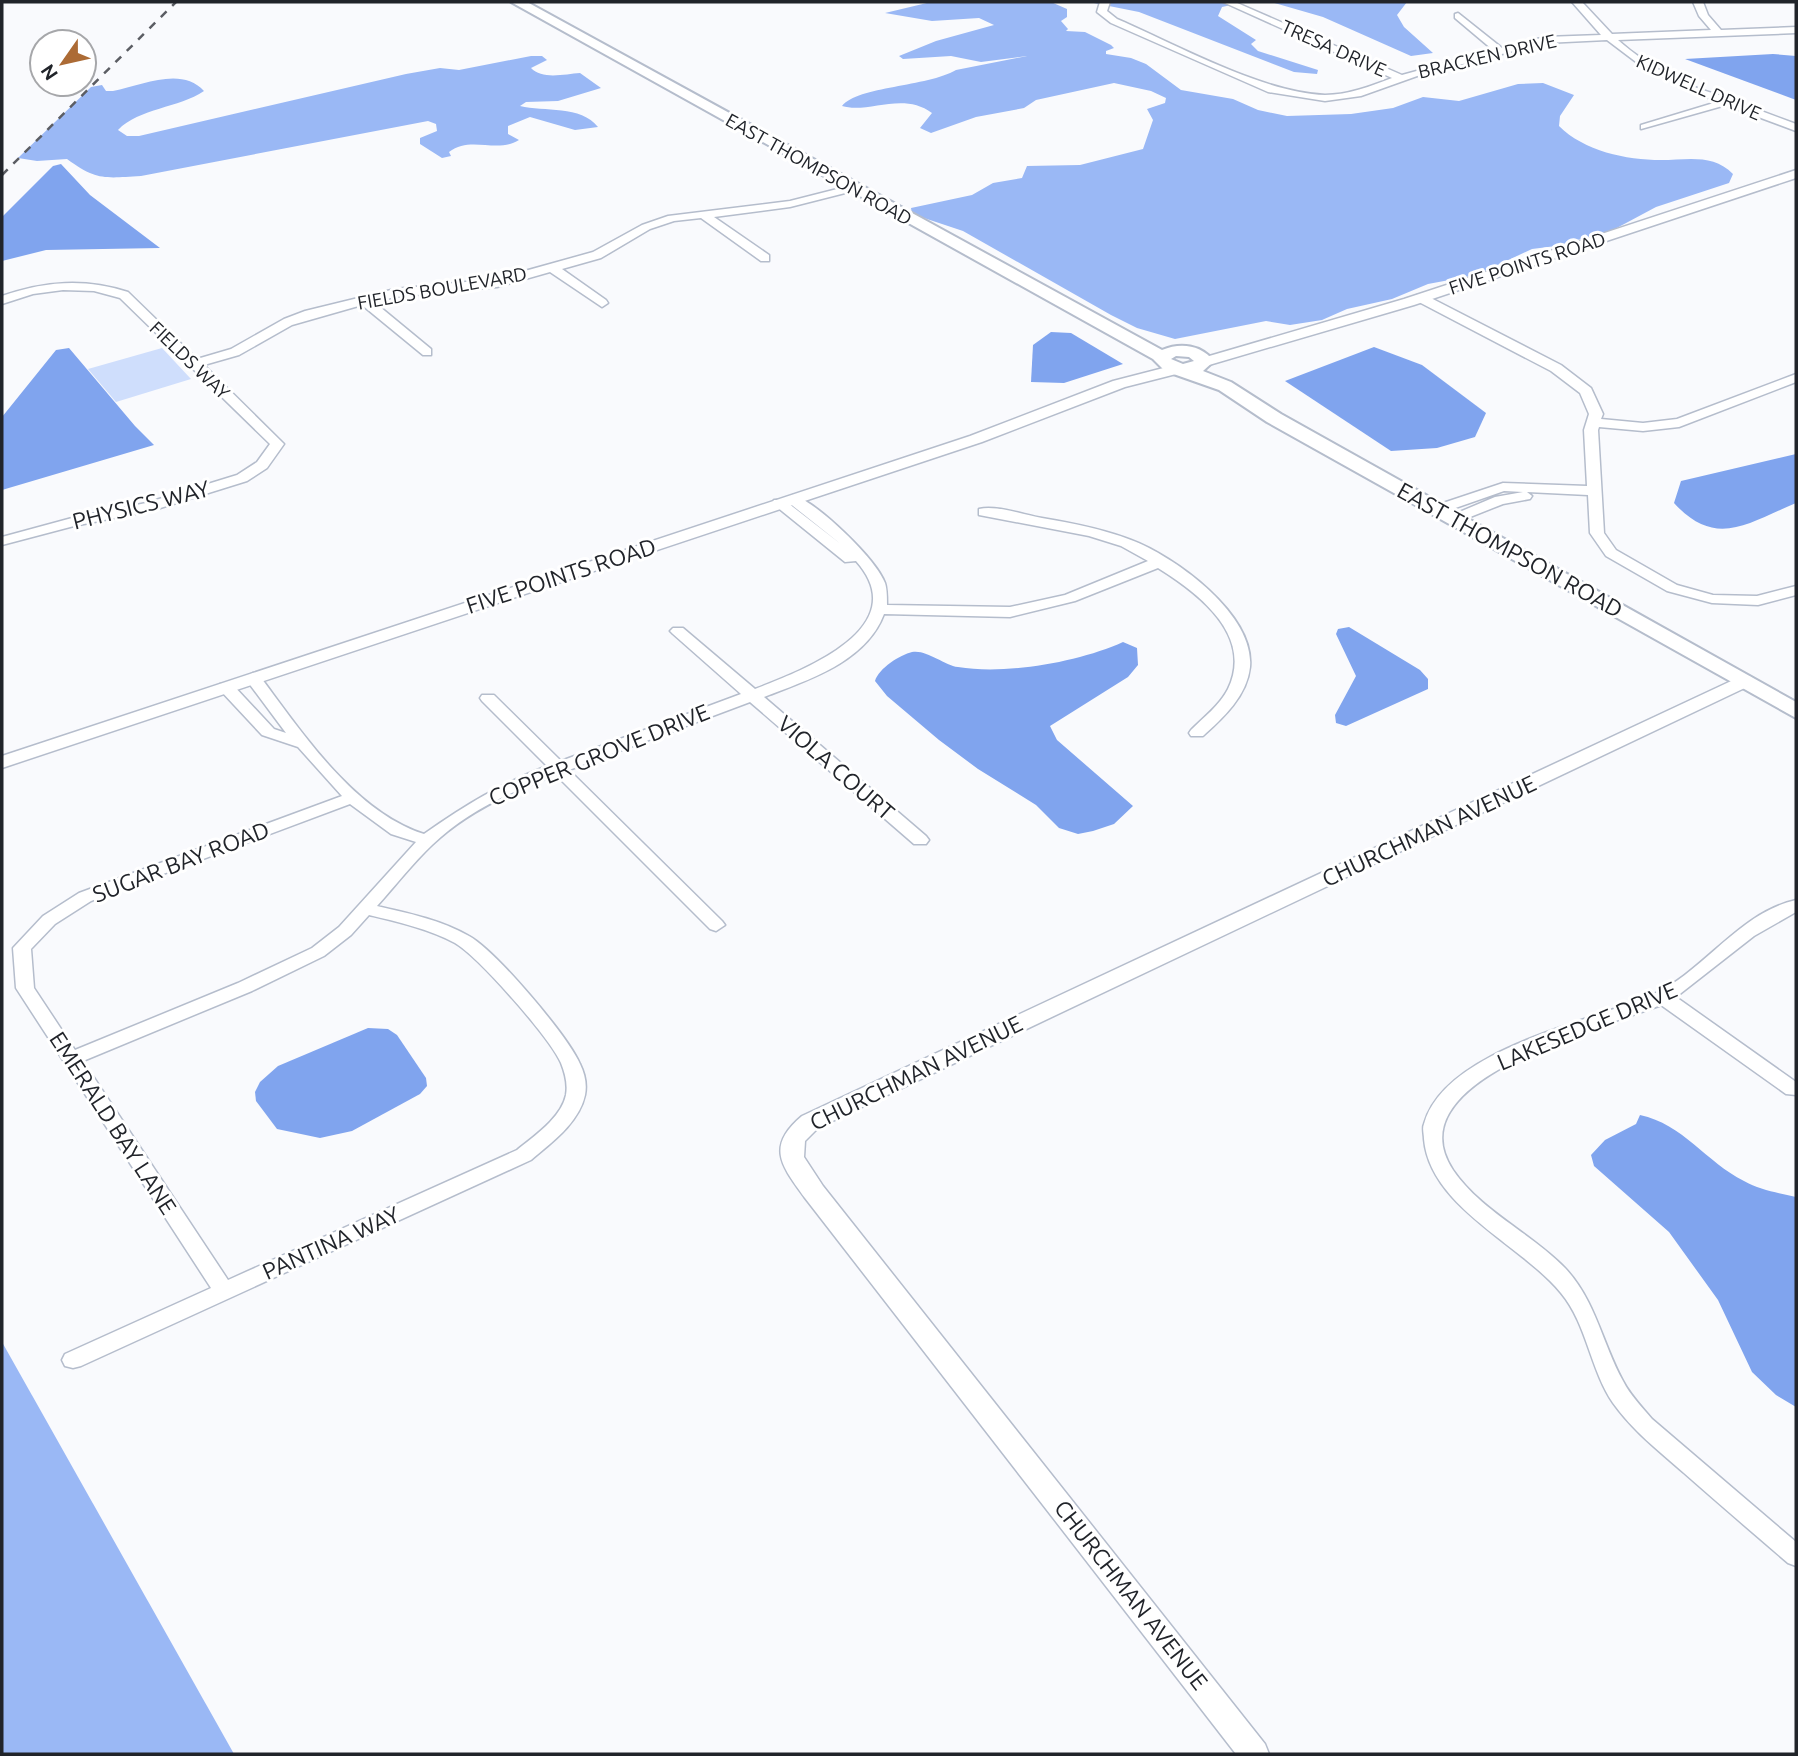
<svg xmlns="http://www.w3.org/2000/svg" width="1798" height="1756" font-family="Ubuntu,sans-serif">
<rect width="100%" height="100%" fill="#f9fafd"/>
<polygon fill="#cfdefc" points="162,348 191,379 116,402 88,369"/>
<g fill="#9ab8f5">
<path d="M931,2H1051L1067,9V17L1061,21L1068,29L1066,31L1085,32L1111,45L1114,48L1106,51V54L1131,58L1146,64L1181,90L1233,99L1258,110L1287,116L1351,114L1393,108L1423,97L1459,101L1518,84L1543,83L1574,95L1560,116L1559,126C1584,151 1626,160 1661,160C1686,160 1713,153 1733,174L1729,183L1656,207L1613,230L1556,246L1532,249L1476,275L1428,284L1392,299L1347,309L1322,320L1290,325L1266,321L1175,339L1137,328L1111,315L963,231L912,214L911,208L972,195L993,183L1022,178L1027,166L1080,165L1143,149L1153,120L1147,109L1165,103L1166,98L1151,91L1114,83L1036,100L1024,108L976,117L931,133L920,128L932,113C903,91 868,114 842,106C858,86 927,87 956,70L1027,56L981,62L951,56L903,59L899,56L936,41L994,25L979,18L932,21L885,13Z"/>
<polygon points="1089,2 1245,2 1222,7 1218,16 1256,40 1251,44 1258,51 1318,70 1317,74 1294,72 1139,12"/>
<polygon points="1271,2 1407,2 1397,15 1404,27 1433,53 1411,56 1323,17"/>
<path d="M531,56H542L547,60L531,68C542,80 565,74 580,73L601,88L558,101L526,102L520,106C544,112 581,105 598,127L575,130L530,117L508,126V134L519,140C496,154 471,135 449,152L451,156L442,158L420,144V138L437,131L436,124L428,121L141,176C105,178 97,181 67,159L37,161L18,158L91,87L102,85L106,91H113C142,85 182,66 204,91C179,108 139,108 118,130L127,136H139L406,74L440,68L459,70Z"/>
<polygon points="2,1342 234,1754 2,1754"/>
</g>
<g fill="#80a4ee">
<polygon points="1773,54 1796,56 1796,100 1685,59"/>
<polygon points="61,164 90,195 160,248 46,250 2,261 2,217 53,166"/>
<polygon points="1051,332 1071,333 1123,364 1064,383 1031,382 1033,345"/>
<polygon points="1374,347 1422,365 1486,413 1475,437 1437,448 1391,451 1285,381"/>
<polygon points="69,348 135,426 154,445 2,490 2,417 56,350"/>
<path d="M1796,454V503C1748,523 1716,549 1674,503L1681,481Z"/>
<polygon points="1349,627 1420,670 1428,679 1428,689 1346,726 1336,723 1335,715 1356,676 1336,634 1338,629"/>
<path d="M1123,642L1137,648L1138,665L1128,677L1050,726L1057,740L1133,806L1114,824L1093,831L1078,834L1059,828L1036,805L978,769L939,740L887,696L875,681C879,668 900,655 912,652C926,649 944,665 958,667C1006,675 1079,662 1123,642Z"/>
<polygon points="368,1028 388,1029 397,1035 426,1078 427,1086 420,1094 352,1131 320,1138 277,1129 256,1101 255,1092 260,1082 278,1066"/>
<path d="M1640,1115C1683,1124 1706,1162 1744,1181C1760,1190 1779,1193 1796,1197V1407L1776,1395L1752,1372L1718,1300L1669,1232L1594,1166L1591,1155L1605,1140L1636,1124Z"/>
</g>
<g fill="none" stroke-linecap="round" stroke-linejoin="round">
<defs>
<g id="minor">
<path d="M1100,2H1110L1107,11L1117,19C1175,44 1263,93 1325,95C1348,95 1371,86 1392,78L1223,2H1235L1402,75L1493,50L1455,18V14L1458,13L1502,48L1545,37L1601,35L1572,2H1582L1612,34L1711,30L1699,16L1693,2H1703L1708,15L1721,30L1796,27V33L1618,40C1648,67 1697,94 1737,98V102L1796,124V131L1726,105L1641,129V125L1717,102L1644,68L1607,40L1545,43L1420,75L1361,96L1325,101L1268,92L1111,23L1097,12Z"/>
<path d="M853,185L859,188L857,190L790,207L714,217L769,255V261H761L701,218L674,221L650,229L601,258L562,269L606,300L608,303L602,307L550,272L497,287L395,297L374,302L431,349V355H423L362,305L292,325L239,355L204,365L284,444L267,468L247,481L154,510L74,526L2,545V537L72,518L146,503L237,475L257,462L270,444L120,298L94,291L63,290L33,294L2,304V296C45,281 85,278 128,292L197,359L231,349L284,319L305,311L395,289L496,279L593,252L642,225L668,216L790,201Z"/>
<polygon points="1417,295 1425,295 1561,365 1591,388 1603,414 1601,419 1643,423 1677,419 1796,374 1796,382 1679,427 1643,431 1599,427 1598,430 1604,533 1616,550 1677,585 1713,595 1757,596 1796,586 1796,595 1758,605 1712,603 1667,591 1606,556 1590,533 1588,495 1527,492 1532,496 1530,499 1503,504 1455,523 1450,522 1450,516 1495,497 1523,492 1504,491 1444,512 1434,512 1434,506 1503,483 1587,486 1584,430 1589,414 1580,393 1551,371 1417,301"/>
<path d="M793,495C817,502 876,559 885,583C887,589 887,598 887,605L1010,607L1065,595L1148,561L1121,546L1089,536L979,515V509C997,505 1024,515 1042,518C1072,523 1103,529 1131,540C1174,556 1255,614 1250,667C1247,696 1223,718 1203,736H1191L1189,733L1191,730C1204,717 1220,705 1228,689C1254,635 1198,593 1158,568L1075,601L1010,617L884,614C866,662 808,680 764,697L926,836L929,840L926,844H914L750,702L569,770L722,921L725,925L716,931L710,929L556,775C512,791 466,812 432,845C413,863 395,886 377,906C408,913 441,920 469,936C495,950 568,1036 580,1064C585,1074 587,1085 585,1095C579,1123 551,1143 531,1160L81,1366L73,1368L65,1366L62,1360L65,1354L211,1288L16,988L13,948L43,916L79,893L342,796L298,747L262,735L220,690L218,687L220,684H232L274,729L286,733L245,678L253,673L259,675C301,731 354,812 424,834C465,805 500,784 547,766L482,701L480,698L482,695H494L561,761L741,694L673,634L670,631L673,628H683L755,689C802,671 916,628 856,561L845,562L772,503L774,500H784L842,545L788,502L786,499ZM350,804L391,834L416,842L339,927L312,948L238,983L75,1050L34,988L31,949L55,924L91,901ZM369,915C398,922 429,929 455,943C479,957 550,1038 561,1063C565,1073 568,1084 566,1095C561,1118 534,1136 517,1150L228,1280L83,1061L252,991L324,956L351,935Z"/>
<path d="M1796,900V912L1754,936L1676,997L1796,1082V1095L1786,1094L1661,1005C1607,1027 1392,1078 1453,1170C1481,1211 1531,1233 1565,1268C1596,1301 1602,1343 1623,1381C1630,1395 1642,1407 1652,1419L1796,1542V1566L1788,1563C1753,1533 1718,1503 1684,1473C1659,1451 1632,1430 1613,1403C1590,1369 1587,1324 1561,1293C1521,1244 1430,1207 1424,1139C1424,1134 1422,1128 1424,1124C1444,1050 1589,1022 1652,995C1704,972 1738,913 1796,900Z"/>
</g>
<g id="tertiary">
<polygon points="1796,170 1796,178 1414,305 1209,365 1204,367 1196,362 1199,359 1404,299"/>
<polygon points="1179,364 1187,369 1184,372 1125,387 982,442 2,768 2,756 970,436 1113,381"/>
<path d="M1744,675L1751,677L1753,681L1751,685L818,1128L805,1141L804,1157L823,1186L1265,1744L1269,1754H1236L805,1198C782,1166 765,1147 802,1116Z"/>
</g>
<path id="secondary" d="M511,2H527L1162,350C1181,342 1201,345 1214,361L1203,371L1231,382L1281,414L1796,702V718L1267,422L1219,390L1165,371L1153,359ZM1176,356L1189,357L1194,361L1183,364L1171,359Z"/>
</defs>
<use href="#minor" stroke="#b5bdcc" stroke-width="3"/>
<use href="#tertiary" stroke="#b5bdcc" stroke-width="3"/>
<use href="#secondary" stroke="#b5bdcc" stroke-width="4"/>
<use href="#minor" fill="#fff" fill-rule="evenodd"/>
<use href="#tertiary" fill="#fff" fill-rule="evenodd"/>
<use href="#secondary" fill="#fff" fill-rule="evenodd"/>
<polyline stroke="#5b5d63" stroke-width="2.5" stroke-dasharray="8 8" stroke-linecap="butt" points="2,175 176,2"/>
</g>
<g text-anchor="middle" stroke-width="6" stroke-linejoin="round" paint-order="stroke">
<g font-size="19" fill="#21242a" stroke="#fff">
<text transform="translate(1334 48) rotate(24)" y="7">TRESA DRIVE</text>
<text transform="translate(1487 56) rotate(-13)" y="7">BRACKEN DRIVE</text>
<text transform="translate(1699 87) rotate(24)" y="7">KIDWELL DRIVE</text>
<text transform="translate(819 169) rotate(29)" y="7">EAST THOMPSON ROAD</text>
<text transform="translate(1527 263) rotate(-18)" y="7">FIVE POINTS ROAD</text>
<text transform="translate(442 288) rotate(-10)" y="7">FIELDS BOULEVARD</text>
<text transform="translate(190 360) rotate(44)" y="7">FIELDS WAY</text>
</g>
<g font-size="23" fill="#21242a" stroke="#fff">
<text transform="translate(141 505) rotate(-14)" y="8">PHYSICS WAY</text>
<text transform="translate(1510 550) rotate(29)" y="8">EAST THOMPSON ROAD</text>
<text transform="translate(561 576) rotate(-18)" y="8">FIVE POINTS ROAD</text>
<text transform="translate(599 755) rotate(-22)" y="8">COPPER GROVE DRIVE</text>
<text transform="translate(836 768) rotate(41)" y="8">VIOLA COURT</text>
<text transform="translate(1429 831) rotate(-25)" y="8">CHURCHMAN AVENUE</text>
<text transform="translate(181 862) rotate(-21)" y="8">SUGAR BAY ROAD</text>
<text transform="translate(1587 1026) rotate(-23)" y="8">LAKESEDGE DRIVE</text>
<text transform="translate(916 1073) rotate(-26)" y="8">CHURCHMAN AVENUE</text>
<text transform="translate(113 1123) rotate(57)" y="8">EMERALD BAY LANE</text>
<text transform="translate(331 1243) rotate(-24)" y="8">PANTINA WAY</text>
<text transform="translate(1131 1595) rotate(52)" y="8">CHURCHMAN AVENUE</text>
</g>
</g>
<rect width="1798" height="1756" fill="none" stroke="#21242a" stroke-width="7"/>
<g transform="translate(63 63) rotate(236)"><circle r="33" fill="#ffffff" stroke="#a6a7aa" stroke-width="2"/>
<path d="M0-5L12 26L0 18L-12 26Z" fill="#ac6b35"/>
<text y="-10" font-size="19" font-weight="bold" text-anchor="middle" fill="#21242a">N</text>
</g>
</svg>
